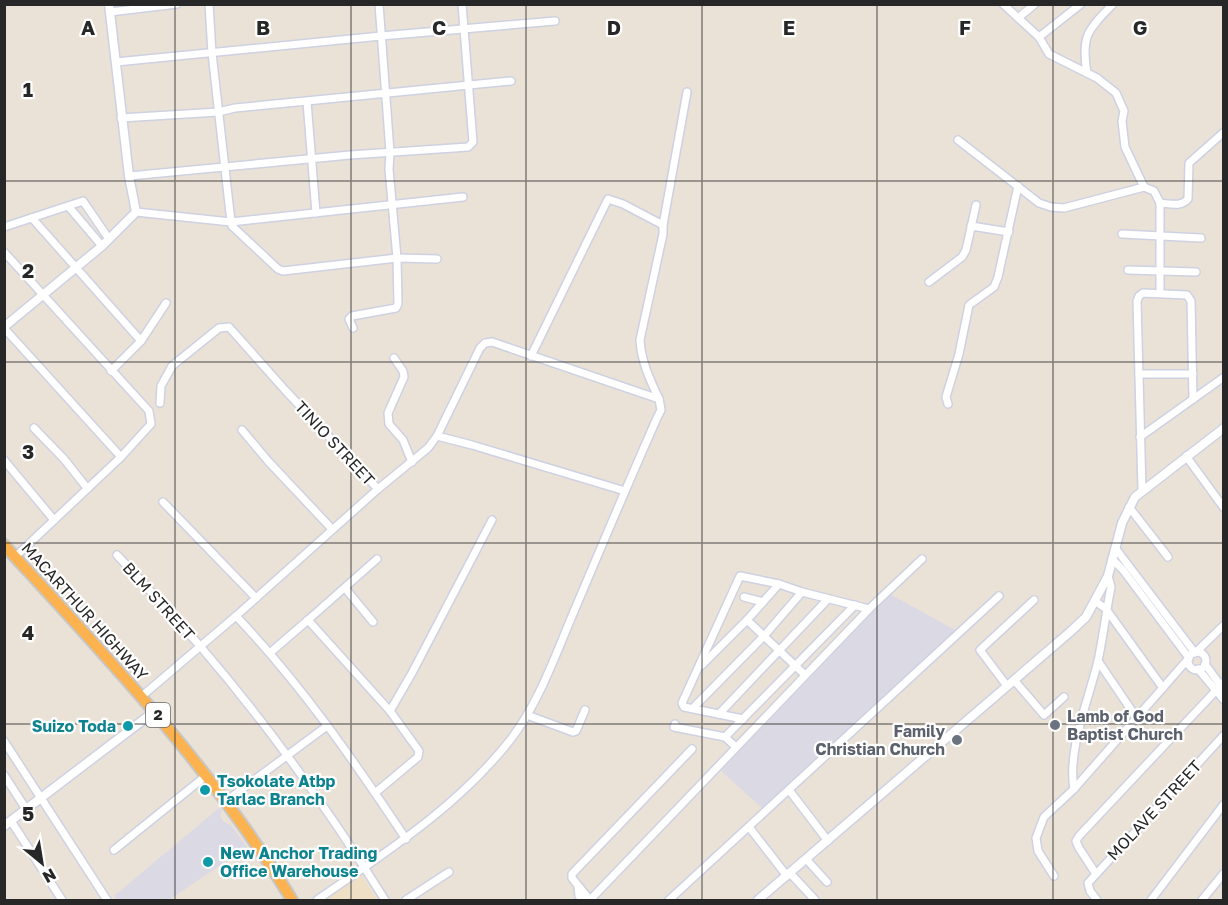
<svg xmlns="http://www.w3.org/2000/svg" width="1228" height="905" font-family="'Golos Text',sans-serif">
<rect width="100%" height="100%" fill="#ebe2d7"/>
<g fill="#dbd9e3">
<polygon points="890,594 957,631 763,809 721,771"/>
<polygon points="219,808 222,810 220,816 224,822 231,825 247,847 169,900 117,900 114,896"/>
</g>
<polygon fill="#efe0c5" points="361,875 377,900 324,900 344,887"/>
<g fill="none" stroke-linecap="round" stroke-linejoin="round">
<defs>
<g id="minor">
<polyline points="209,4 212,53 231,222 232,226 278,269 283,271 397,258 437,259"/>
<polyline points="1003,4 1039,37 1049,54 1097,78 1116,93 1124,111 1122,121 1125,147 1144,187 1154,191 1160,203 1160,293"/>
<polyline points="110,12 177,4"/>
<polyline points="1018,18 1035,4"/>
<polyline points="1039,37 1081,4"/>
<polyline points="116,62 381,36 555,21"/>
<path d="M1087,73C1081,36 1087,31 1113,4"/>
<polyline points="307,102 316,213"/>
<polyline points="121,118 218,112 235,108 511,81"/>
<polyline points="958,140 1039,203 1051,207 1064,208 1144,187"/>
<polyline points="129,176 350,155 468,147 473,142 462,4"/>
<path d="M1160,203C1171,204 1181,207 1188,199L1189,163L1224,132"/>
<polyline points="69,207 102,246"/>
<polyline points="136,212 231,222 463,197"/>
<polyline points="32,218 141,341"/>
<polyline points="663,225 687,92"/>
<polyline points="971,226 1009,232"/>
<polyline points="4,227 83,201 109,239"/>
<polyline points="1122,234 1201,238"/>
<polyline points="4,252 149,411 151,424 121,457 15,557"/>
<polyline points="1128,270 1196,272"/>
<polyline points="929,282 962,257 966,250 976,205"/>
<polyline points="4,328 121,457"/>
<polyline points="353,328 349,319 352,316 396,308 398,304 397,258 389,169 390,152 379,4"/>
<path d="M531,356L608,199L623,204L663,225V234L640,340C641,361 650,380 659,399"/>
<polyline points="394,358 403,371 404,377 388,413 389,424 403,440 412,462"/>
<polyline points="111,371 141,341 166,303"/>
<polyline points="1139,374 1193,374"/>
<polyline points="948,404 946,397 959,354 969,305 994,287 998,277 1018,186"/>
<polyline points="34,428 64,459 87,488"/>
<polyline points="242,430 268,461 332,529"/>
<polyline points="437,436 472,445 625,491"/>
<polyline points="1140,437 1224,377"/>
<polyline points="1186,456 1224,508"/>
<polyline points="4,460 54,520"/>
<polyline points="1142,490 1137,301 1139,296 1143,293 1187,295 1191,301 1193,399"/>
<polyline points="163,502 256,598"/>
<polyline points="1129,507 1168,557"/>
<polyline points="1116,549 1195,653 1224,625"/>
<path d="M117,555C145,585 173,615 200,646C268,725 330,812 385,900"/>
<polyline points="345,588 373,622"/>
<polyline points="744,597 763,602"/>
<polyline points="1095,601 1106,609 1163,688"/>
<path d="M236,616C301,684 354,761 406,839"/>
<polyline points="308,620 377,559"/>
<polyline points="747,620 805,675"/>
<polyline points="271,652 308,620 390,711 419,751 418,757 375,793"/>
<circle cx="1197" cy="661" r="9"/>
<polyline points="1098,661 1136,717"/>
<polyline points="1205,664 1224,690"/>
<polyline points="702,665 747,620 779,584"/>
<polyline points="1198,669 1224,700"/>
<polyline points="1014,680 1044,715 1064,697"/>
<polyline points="1007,686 980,650 1034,600"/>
<polyline points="142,696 236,616 378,489 285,390 229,327 219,328 172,366 161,386 160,403"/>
<polyline points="693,708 764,636 802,592"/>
<polyline points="390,711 412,673 492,520"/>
<polyline points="719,714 828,599"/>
<polyline points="527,715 573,732 576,731 585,710"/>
<polyline points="743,719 684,707 682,703 740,576 779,584 802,592 869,609"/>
<polyline points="675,724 674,727 725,737 736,747"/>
<polyline points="725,737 855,605"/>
<polyline points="4,741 107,900"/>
<polyline points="4,775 26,809"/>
<path d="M1074,789C1067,751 1089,698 1098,661C1103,637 1106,612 1111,587L1108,576"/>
<polyline points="789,790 828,841"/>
<polyline points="226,801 327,726"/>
<polyline points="11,821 62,900"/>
<polyline points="749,827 787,876"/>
<polyline points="114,850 207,775"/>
<polyline points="806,859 827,882"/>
<polyline points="790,873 815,900"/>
<polyline points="1096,874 1079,848 1076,841 1079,836 1224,682"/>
<polyline points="1054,876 1038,851 1036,838 1044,817 1074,789 1189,658 1123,570 1112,559"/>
<polyline points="578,887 579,896 582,900"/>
<path d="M317,900C386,852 458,807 511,739C540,701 556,653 575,609C602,545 629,481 657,418L661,410L659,399L492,342L485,343L480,348L437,436L428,448L378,489"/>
<polyline points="406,900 449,872"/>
<polyline points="590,900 869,609 922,559"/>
<polyline points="590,900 572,878 572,874 692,749"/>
<polyline points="669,900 999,596"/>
<polyline points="1097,900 1090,891 1088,883 1224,735"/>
<polyline points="1151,900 1224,804"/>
<polyline points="1202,900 1224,873"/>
</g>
<g id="tertiary">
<polyline points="4,327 102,246 136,212 129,176 109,4"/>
<polyline points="4,826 155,711"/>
<polyline points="758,900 1070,632 1086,617 1108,576 1122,523 1135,497 1224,428"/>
</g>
<path id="trunk" d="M4,545C108,658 213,769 292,900"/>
</defs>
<use href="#minor" stroke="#cdd1e2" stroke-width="10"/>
<use href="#tertiary" stroke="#cdd1e2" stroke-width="11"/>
<use href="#trunk" stroke="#c7c7c7" stroke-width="14"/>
<use href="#minor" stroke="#fff" stroke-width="7"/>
<use href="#tertiary" stroke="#fff" stroke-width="8"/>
<use href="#trunk" stroke="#fcb24f" stroke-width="10"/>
</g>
<path fill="none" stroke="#272727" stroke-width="1.5" stroke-opacity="0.55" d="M175,4V900M351,4V900M526,4V900M702,4V900M877,4V900M1053,4V900M4,181H1224M4,362H1224M4,543H1224M4,724H1224"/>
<g fill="#6b7280" stroke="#fff" stroke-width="2">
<circle cx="1055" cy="725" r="6"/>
<circle cx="957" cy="740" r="6"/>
</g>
<g fill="#0f9aa8" stroke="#fff" stroke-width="2">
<circle cx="128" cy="726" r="6"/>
<circle cx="205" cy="790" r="6"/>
<circle cx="208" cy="862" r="6"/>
</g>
<g text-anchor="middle" stroke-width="4.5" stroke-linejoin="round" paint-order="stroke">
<rect fill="#fff" stroke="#686868" stroke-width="1.5" x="146" y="703" width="24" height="24" rx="4.5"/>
<g font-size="15" font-weight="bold" fill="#272727">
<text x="158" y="720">2</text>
</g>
<g font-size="16" fill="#272727" stroke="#fff">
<text transform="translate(335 443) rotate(47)" y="6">TINIO STREET</text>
<text transform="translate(159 601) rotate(48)" y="6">BLM STREET</text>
<text transform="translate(85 611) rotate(48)" y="6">MACARTHUR HIGHWAY</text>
<text transform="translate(1154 810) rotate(-47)" y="6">MOLAVE STREET</text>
</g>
<g font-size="16" font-weight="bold" fill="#5b616d" stroke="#fff" text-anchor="start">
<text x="1067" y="722">Lamb of God<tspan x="1067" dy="18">Baptist Church</tspan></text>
<text x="945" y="737" text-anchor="end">Family<tspan x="945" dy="18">Christian Church</tspan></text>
</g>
<g font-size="16" font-weight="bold" fill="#0d838f" stroke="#fff" text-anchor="start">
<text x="116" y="732" text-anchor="end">Suizo Toda</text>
<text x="217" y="787">Tsokolate Atbp<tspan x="217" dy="18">Tarlac Branch</tspan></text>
<text x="220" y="859">New Anchor Trading<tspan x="220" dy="18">Office Warehouse</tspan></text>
</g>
</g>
<g font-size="20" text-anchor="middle" font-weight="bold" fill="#272727" stroke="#fff" stroke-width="4.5" stroke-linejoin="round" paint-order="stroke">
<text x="88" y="35">A</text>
<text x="263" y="35">B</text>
<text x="439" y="35">C</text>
<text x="614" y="35">D</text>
<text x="789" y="35">E</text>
<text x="965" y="35">F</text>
<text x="1140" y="35">G</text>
<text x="28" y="97">1</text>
<text x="28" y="278">2</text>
<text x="28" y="459">3</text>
<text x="28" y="640">4</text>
<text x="28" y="821">5</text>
</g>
<rect width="1228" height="905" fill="none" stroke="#272727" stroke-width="12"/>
<g transform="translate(42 863) rotate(150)" stroke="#ffffff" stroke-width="4.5" paint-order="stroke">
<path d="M0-4.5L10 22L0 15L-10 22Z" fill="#272727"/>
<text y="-9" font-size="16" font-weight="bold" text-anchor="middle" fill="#272727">N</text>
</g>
</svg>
